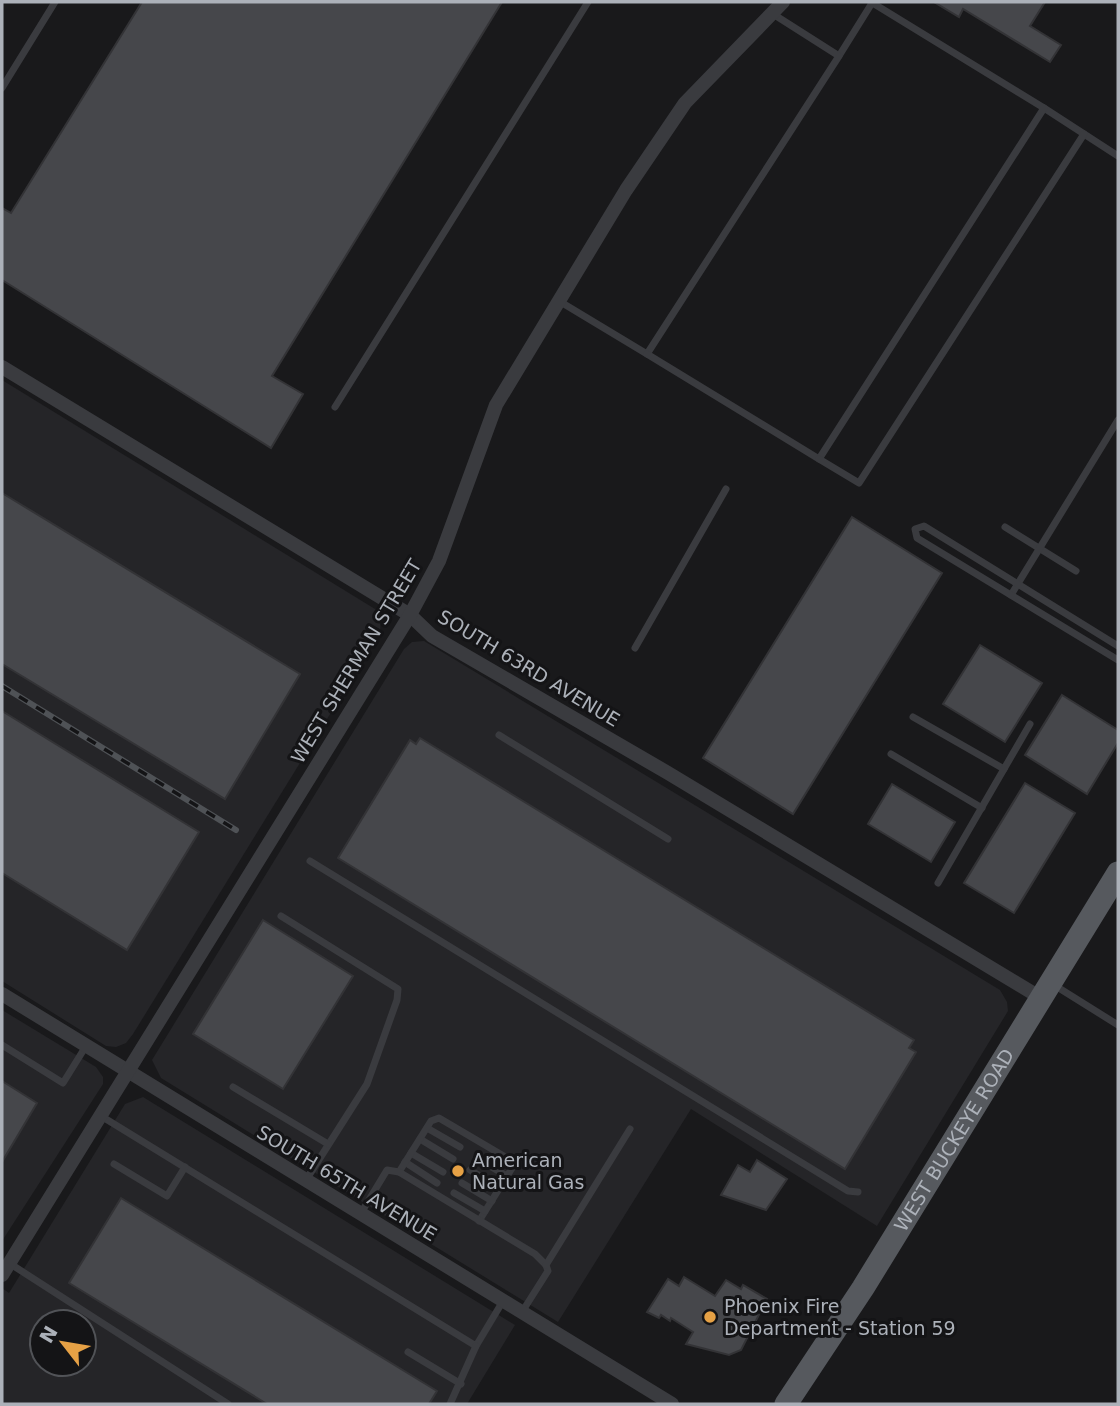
<svg xmlns="http://www.w3.org/2000/svg" width="1120" height="1406" font-family="'DejaVu Sans',sans-serif">
<rect width="100%" height="100%" fill="#19191b"/>
<g fill="#252528" fill-rule="evenodd">
<polygon points="2,380 375,609 381,615 380,633 133,1034 126,1043 116,1047 106,1046 2,981"/>
<polygon points="424,641 1000,990 1007,1002 1008,1011 877,1226 691,1109 558,1322 161,1078 152,1060 404,649 412,642"/>
<polygon points="2,1010 96,1067 103,1077 103,1084 2,1241"/>
<path d="M143,1097L515,1325L467,1404H2V1288L9,1293L125,1104ZM42,1322H84V1364H42Z"/>
</g>
<g fill="#46474b" stroke="#333336" stroke-width="2">
<polygon points="142,2 502,2 272,376 303,394 271,448 2,280 2,208 11,213"/>
<polygon points="934,2 1045,2 1030,26 1061,45 1050,62 963,9 959,17"/>
<polygon points="2,493 300,674 225,799 2,664"/>
<polygon points="852,517 942,573 793,814 703,758"/>
<polygon points="980,645 1042,683 1005,742 943,704"/>
<polygon points="1062,695 1118,730 1118,743 1087,794 1025,755"/>
<polygon points="2,711 199,832 127,950 2,873"/>
<polygon points="420,738 914,1040 909,1048 916,1052 845,1169 338,858 410,740 416,744"/>
<polygon points="1025,783 1075,813 1014,913 964,883"/>
<polygon points="892,784 955,822 931,862 868,824"/>
<polygon points="263,920 353,976 283,1089 193,1034"/>
<polygon points="2,1081 37,1103 2,1162"/>
<polygon points="757,1160 787,1179 766,1210 721,1195 738,1165 750,1172"/>
<polygon points="121,1198 437,1391 429,1404 267,1404 69,1283"/>
<polygon points="684,1277 715,1296 726,1280 741,1289 743,1285 767,1299 741,1350 729,1355 686,1344 693,1332 671,1318 670,1321 661,1315 659,1318 647,1312 668,1279 679,1286"/>
</g>
<g fill="none" stroke-linecap="round" stroke-linejoin="round">
<g stroke="#3a3b3f" stroke-width="7">
<polyline points="839,56 872,3"/>
<polyline points="2,88 55,2"/>
<polyline points="1044,108 1118,156"/>
<polyline points="559,301 647,354 839,56 773,14"/>
<polyline points="647,354 819,459 1044,108 871,2"/>
<polyline points="335,407 588,2"/>
<polyline points="819,459 859,483 1084,134"/>
<polyline points="1005,527 1076,571"/>
<polyline points="1011,595 1118,420"/>
<polyline points="1118,646 924,526 915,529 917,538 1118,660"/>
<polyline points="635,648 726,489"/>
<polyline points="913,717 1004,769"/>
<polyline points="499,735 668,839"/>
<polyline points="891,754 982,808"/>
<polyline points="310,861 848,1191 858,1192"/>
<polyline points="938,883 1030,724"/>
<polyline points="281,916 398,989 397,1000 367,1084 306,1180"/>
<polyline points="1054,985 1118,1025"/>
<polyline points="2,1045 63,1083 86,1046"/>
<polyline points="233,1087 328,1144"/>
<polyline points="101,1116 476,1346 503,1301"/>
<polyline points="427,1128 460,1147"/>
<polyline points="420,1139 453,1159"/>
<polyline points="411,1153 443,1172"/>
<polyline points="476,1158 507,1176"/>
<polyline points="405,1162 437,1183"/>
<polyline points="114,1164 167,1196 185,1167"/>
<polyline points="470,1170 500,1188"/>
<polyline points="399,1172 431,1121 439,1118 507,1158 514,1165 479,1221"/>
<polyline points="462,1183 492,1201"/>
<polyline points="454,1193 485,1211"/>
<polyline points="361,1213 387,1170 399,1172 535,1254 546,1265 548,1271 522,1312"/>
<polyline points="9,1263 228,1404"/>
<polyline points="546,1265 630,1129"/>
<polyline points="408,1352 461,1384"/>
<polyline points="450,1404 476,1346"/>
</g>
<g stroke="#3a3b3f" stroke-width="14">
<polyline points="2,367 410,615 432,636 668,773 1041,998"/>
<polyline points="2,994 672,1404"/>
<polyline points="2,1275 410,615 439,561 496,405 626,190 685,103 783,2"/>
</g>
<path stroke="#56595e" stroke-width="23" id="s1" d="M786,1404L863,1288L1118,873"/>
<defs>
<polyline id="rail" points="2,686 236,830"/>
</defs>
<use href="#rail" stroke="#4f5256" stroke-width="6"/>
<use href="#rail" stroke="#141416" stroke-width="3.5" stroke-dasharray="10" stroke-linecap="butt"/>
</g>
<g fill="#e6a145" stroke="#141416" stroke-width="2.5">
<circle cx="458" cy="1171" r="7"/>
<circle cx="710" cy="1317" r="7"/>
</g>
<g text-anchor="middle" stroke-width="6" stroke-linejoin="round" paint-order="stroke">
<g font-size="19" fill="#acb1b9" stroke="#141416">
<text transform="translate(356 661) rotate(-59)" y="7">WEST SHERMAN STREET</text>
<text transform="translate(529 668) rotate(31)" y="7">SOUTH 63RD AVENUE</text>
<text dy="7" stroke="none"><textPath href="#s1" startOffset="313">WEST BUCKEYE ROAD</textPath></text>
<text transform="translate(347 1183) rotate(31)" y="7">SOUTH 65TH AVENUE</text>
</g>
<g font-size="19" fill="#acb1b9" stroke="#141416" text-anchor="start">
<text x="472" y="1167">American<tspan x="472" dy="22">Natural Gas</tspan></text>
<text x="724" y="1313">Phoenix Fire<tspan x="724" dy="22">Department - Station 59</tspan></text>
</g>
</g>
<rect width="1120" height="1406" fill="none" stroke="#acb1b9" stroke-width="7"/>
<g transform="translate(63 1343) rotate(301)"><circle r="33" fill="#141416" stroke="#515357" stroke-width="2"/>
<path d="M0-5L12 26L0 18L-12 26Z" fill="#e6a145"/>
<text y="-10" font-size="19" font-weight="bold" text-anchor="middle" fill="#acb1b9">N</text>
</g>
</svg>
